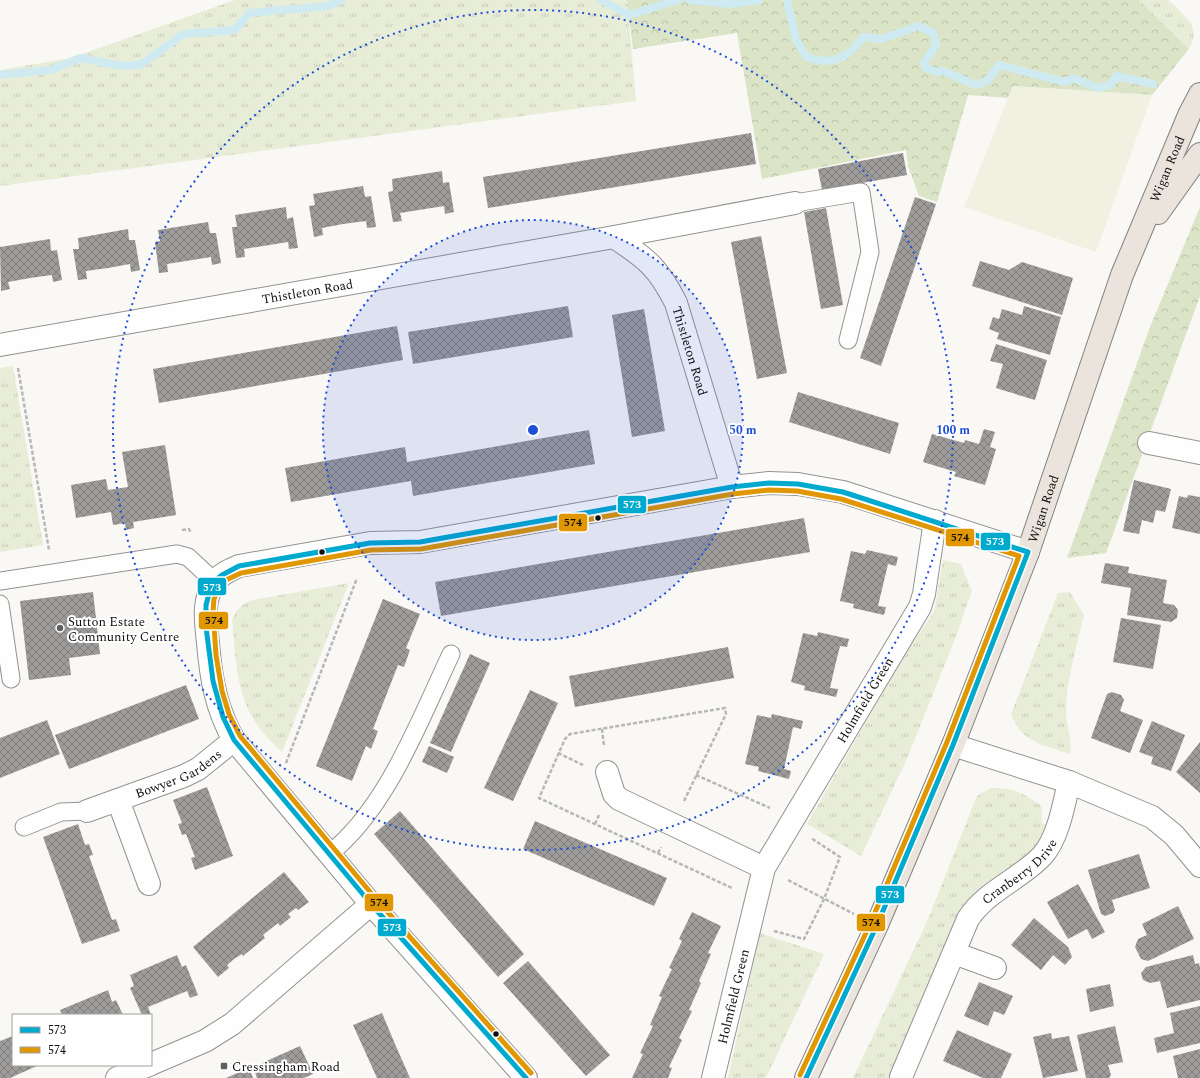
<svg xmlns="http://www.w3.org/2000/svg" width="1200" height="1078" font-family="Spectral,serif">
<defs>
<pattern id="grass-tufts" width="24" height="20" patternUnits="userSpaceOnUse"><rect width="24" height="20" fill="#e8edd7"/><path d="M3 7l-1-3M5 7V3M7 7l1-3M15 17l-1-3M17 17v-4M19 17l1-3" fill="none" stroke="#c6cab7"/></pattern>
<pattern id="forest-crowns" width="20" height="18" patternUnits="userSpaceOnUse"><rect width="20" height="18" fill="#dbe4c6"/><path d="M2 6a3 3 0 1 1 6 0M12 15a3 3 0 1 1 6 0" fill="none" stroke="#bbc2a9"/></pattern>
<pattern id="building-cross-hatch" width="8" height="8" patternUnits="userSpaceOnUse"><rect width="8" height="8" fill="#9e9c9a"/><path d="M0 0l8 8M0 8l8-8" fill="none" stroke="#7f7e7c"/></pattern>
</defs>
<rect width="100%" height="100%" fill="#faf8f5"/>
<g fill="url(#grass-tufts)">
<polygon points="235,0 627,0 636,101 0,186 0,70 71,58"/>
<polygon points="1139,0 1168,0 1174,5 1192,24 1194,38 1189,49"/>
<polygon points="13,366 43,545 0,552 0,368"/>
<polygon points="943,560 961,564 972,591 955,639 906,761 861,856 807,824 907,651 934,612"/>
<path d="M349,583L282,752C274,744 265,736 259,727C235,696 236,656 232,620C236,609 242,604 253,600Z"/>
<path d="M1070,592L1084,615C1077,646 1066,680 1066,712C1066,727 1073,739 1070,754C1042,744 1022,743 1011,714L1058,593Z"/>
<path d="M991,788C1014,787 1024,794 1042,806V824H1050L1040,845L971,899L893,1078H853L926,924L977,796Z"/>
<polygon points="760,933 824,954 766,1078 728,1078"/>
</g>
<g fill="url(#forest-crowns)">
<polygon points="627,0 1139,0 1189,49 1152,95 1013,86 1008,98 968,95 937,202 919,196 908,166 906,150 762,179 737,33 633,49"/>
<polygon points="1200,207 1200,296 1106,553 1067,558 1150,327"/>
</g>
<polygon fill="#f0f1e0" points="1013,86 1152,95 1096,252 964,207"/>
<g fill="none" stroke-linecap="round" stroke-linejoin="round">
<g stroke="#cfebf1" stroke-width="8">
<polyline points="601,0 629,15 678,0"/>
<polyline points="689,0 732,4 759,0"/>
<path d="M787,0L796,39L806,57C832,66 848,59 863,37L882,39L918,26L934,33L936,45L924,63L926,68L937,72L943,71L976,85L987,81L999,65L1065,82L1073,78L1098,88L1110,85L1117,76L1153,84"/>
<polyline points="0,75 51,70 80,58 122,66 140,65 184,34 235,30 249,13 329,6 341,0"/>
</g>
</g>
<g fill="url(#building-cross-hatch)">
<polygon points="751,133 756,164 488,208 483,177"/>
<polygon points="903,153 907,175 822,190 818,169"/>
<polygon points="442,171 443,183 449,182 454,212 445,214 444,206 400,213 402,221 393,222 388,192 393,191 392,179"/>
<polygon points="363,186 365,197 371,196 376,227 367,228 366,221 343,224 322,228 323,235 314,237 309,206 315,205 313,194"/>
<polygon points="915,197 936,204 881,366 860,358"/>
<polygon points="286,207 287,219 293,217 298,248 289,249 288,242 244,249 245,257 236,258 232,227 237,227 235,215"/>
<polygon points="826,208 843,305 821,309 804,212"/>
<polygon points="208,222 210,233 216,233 221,263 212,265 211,257 167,264 168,272 159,273 155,242 160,241 158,230"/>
<polygon points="128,229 129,240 135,240 140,270 131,272 130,264 108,268 86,271 87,279 78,280 73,249 79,249 78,238"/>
<polygon points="761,236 787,373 757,379 731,242"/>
<polygon points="50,239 51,251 57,250 62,280 53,282 52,275 30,278 8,282 10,289 1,291 0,247"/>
<polygon points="980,261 1009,270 1022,262 1073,278 1062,315 972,286"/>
<polygon points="568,306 573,337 413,364 408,332"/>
<polygon points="1024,306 1061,317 1050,355 997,339 999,333 989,329 993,317 999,319 1002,309 1022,315"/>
<polygon points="644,309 665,431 632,437 612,315"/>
<polygon points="397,326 403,360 159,403 153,369"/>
<polygon points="996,344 1047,360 1035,400 996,388 1003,364 990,361"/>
<polygon points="798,392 899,423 890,454 789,422"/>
<polygon points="984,429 995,432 990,447 996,449 985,485 954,476 956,472 923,462 932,434 964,443 965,440 979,444"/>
<polygon points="589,430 595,464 413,496 411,481 291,502 285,468 405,447 407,462"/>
<polygon points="165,445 176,515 133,522 134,528 126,530 125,523 113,525 111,512 76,518 71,485 106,479 108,490 128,487 122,452"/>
<polygon points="1134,480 1171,489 1165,512 1156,510 1153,523 1142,520 1139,534 1123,531"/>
<polygon points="1188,495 1200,497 1200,534 1172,528 1179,496 1187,498"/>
<polygon points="804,518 810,552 441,616 435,582"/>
<polygon points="867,550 898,557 896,566 888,564 878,606 886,607 884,615 853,608 854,604 840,601 851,551 865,554"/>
<polygon points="1105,563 1129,567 1128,573 1167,580 1163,603 1174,605 1178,610 1177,618 1171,622 1127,615 1131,588 1101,583"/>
<polygon points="93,592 100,654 69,658 71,675 29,680 20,601"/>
<polygon points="383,599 420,614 406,648 410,650 404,667 398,665 373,729 378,731 371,749 366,746 352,781 316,766"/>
<polygon points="1121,618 1161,625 1153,669 1113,662"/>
<polygon points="818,632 849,639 847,647 840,646 835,666 830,688 838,689 836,697 804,690 805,686 791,682 803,633 817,636"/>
<polygon points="728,647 734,678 575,707 569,676"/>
<polygon points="470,654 490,663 451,752 430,743"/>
<polygon points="186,685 199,719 69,769 55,735"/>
<polygon points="530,690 558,703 513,801 484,788"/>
<polygon points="1112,692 1121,695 1124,700 1120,711 1143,720 1130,753 1091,738 1107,694"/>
<polygon points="772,714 803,721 801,729 793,727 784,769 791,771 789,779 758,771 759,767 745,764 757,715 771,718"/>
<polygon points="47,720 60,754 0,778 0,738"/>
<polygon points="1152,721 1185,735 1171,771 1151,764 1153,757 1139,752"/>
<polygon points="1200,742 1200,793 1176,772"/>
<polygon points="429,746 454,757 447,773 422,762"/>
<polygon points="207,787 233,856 195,870 191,858 195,857 186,834 182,835 178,824 182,823 173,800"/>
<polygon points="400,811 524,954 498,977 374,834"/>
<polygon points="535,821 667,878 654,906 523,849"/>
<polygon points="78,824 85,845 89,844 93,855 89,856 112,920 116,919 120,931 82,944 43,837"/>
<polygon points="1139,854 1150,888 1112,900 1115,910 1113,913 1105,916 1101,914 1088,870"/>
<polygon points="284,872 309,902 298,910 296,908 288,914 291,917 280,926 278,923 263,935 265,938 243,956 242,954 234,959 227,965 229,968 218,977 193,947"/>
<polygon points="1078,884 1105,932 1092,939 1087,929 1068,939 1047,902"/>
<polygon points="1178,906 1194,939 1148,961 1141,959 1135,947 1138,939 1147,935 1142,924"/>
<polygon points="692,912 721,926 708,953 711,954 699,981 701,983 689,1010 692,1011 679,1038 682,1040 669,1067 672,1068 668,1078 632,1078 643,1054 640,1053 653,1026 650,1025 662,997 659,996 672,969 669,968 682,941 679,939"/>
<polygon points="1034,918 1068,947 1072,957 1065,965 1053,955 1041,970 1011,945"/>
<polygon points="177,955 182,967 186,965 198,995 190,998 187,991 148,1007 151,1015 142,1015 130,988 134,986 130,975"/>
<polygon points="1193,955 1195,964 1199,963 1200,968 1200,1000 1167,1008 1160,981 1150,983 1143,980 1141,973 1146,967"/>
<polygon points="528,961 610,1055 586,1076 503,983"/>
<polygon points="979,982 1013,996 1004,1015 994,1011 988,1026 964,1016"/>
<polygon points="1110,984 1114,1006 1090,1012 1086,989"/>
<polygon points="108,990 112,1002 116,1000 123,1015 62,1015 60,1010"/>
<polygon points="1200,1006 1200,1043 1157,1053 1154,1038 1174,1033 1170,1013"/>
<polygon points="382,1013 395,1044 410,1078 377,1078 353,1025"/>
<polygon points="1115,1026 1123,1062 1108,1065 1111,1075 1109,1078 1086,1078 1077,1035"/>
<polygon points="957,1030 1012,1054 1001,1078 983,1078 943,1061"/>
<polygon points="1051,1033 1052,1039 1069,1036 1078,1071 1043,1078 1033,1037"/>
<polygon points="13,1036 13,1065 39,1065 10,1078 0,1078 0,1041"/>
<polygon points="300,1046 313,1074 304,1078 257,1078 253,1067"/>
<polygon points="1200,1049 1200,1078 1178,1078 1173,1056"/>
<polygon points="249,1068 253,1078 226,1078"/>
</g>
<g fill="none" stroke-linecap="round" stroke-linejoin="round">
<defs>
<g id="service">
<polyline points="795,203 861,192 870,252 848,340"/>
<polyline points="0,581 177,554 188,557 215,582"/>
<polyline points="0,604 11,679"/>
<polyline points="24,827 61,812 87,811"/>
<path d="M329,854C387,809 420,719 451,654"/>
</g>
<g id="minor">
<path id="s1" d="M614,237C647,259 658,267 676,303L732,487"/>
<path id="s2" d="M0,345L614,237L795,203"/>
<polyline points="1149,443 1200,453"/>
<polyline points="953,745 1069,782 1152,817 1174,835 1200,866"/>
<polyline points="607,772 614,794 619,799 764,868"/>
<polyline points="118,800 149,884"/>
<path id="s3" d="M87,811L184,776L198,769L234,740"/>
<polyline points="954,953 995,968"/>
<polyline points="151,1064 205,1041 232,1024 371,904"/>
<path id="s4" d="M901,1077L968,919C986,891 1019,880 1042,856C1058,839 1064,804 1069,782"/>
<polyline points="117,1078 149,1065"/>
<path d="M526,1078L371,904L234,740C216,709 211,678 208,643C206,622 202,602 214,583C220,574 230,570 239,566L370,543L420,542L732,487L769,483L798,484L843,492L1028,552"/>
<path id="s5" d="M713,1078L764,868L920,607L924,594L935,521"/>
</g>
<g id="primary">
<polyline points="1158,213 1200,154"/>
<path id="s6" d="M806,1078L877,925L953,745L1028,552L1122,275L1190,113L1200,94"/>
</g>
</defs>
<use href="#service" stroke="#949392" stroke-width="19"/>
<use href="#minor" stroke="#949392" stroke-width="24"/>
<use href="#primary" stroke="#82817f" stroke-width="24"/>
<g stroke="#b8b7b7" stroke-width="2.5" stroke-dasharray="4 2" stroke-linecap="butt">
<polyline points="18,368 49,550"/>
<polyline points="182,530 189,529 191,533"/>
<polyline points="602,729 604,746"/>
<polyline points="558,753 583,765"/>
<polyline points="286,763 357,578"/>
<polyline points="696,775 770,808"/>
<polyline points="684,801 726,714 725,708 570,734 565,739 539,798 732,888"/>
<polyline points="595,824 599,815"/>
<polyline points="658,853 661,847"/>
<polyline points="788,880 854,914"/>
<polyline points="774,931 804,939 824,899 840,857 811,838"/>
</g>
<use href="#service" stroke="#fefefe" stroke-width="17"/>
<use href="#minor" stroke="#fefefe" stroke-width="22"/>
<use href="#primary" stroke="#eae4dc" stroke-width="22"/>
<defs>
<polyline id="bus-1" points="526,1078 371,904 234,740 223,717 213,681 206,627 206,605 210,590 216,580 222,575 239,566 370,543 420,542 732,487 769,483 798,484 843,492 1028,552 953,745 877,925 806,1078"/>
<polyline id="bus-2" points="531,1073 376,899 240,736 229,714 222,691 216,655 213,612 214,599 220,587 226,580 241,573 371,550 421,549 733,494 769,490 797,491 841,499 1019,556 947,742 871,922 800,1075"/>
</defs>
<use href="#bus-1" stroke="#fff" stroke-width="8"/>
<use href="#bus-2" stroke="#fff" stroke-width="8"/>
<use href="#bus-1" stroke="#00a9ce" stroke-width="5"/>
<use href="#bus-2" stroke="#e09701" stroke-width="5"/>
</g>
<circle cx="533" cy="430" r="210" fill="#1d4ed8" fill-opacity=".12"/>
<g fill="none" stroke="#1d4ed8" stroke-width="2" stroke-dasharray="2 4">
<circle cx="533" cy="430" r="210"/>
<circle cx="533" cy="430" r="420"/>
</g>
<g fill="#0e0e0e" stroke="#fff" stroke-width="1.5">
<circle cx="598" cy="518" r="3.5"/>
<circle cx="322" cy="552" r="3.5"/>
<circle cx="496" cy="1034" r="3.5"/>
</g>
<g fill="#61605f" stroke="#fff" stroke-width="1.5">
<circle cx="60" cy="628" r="4"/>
<rect x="220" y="1062" width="8" height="8" rx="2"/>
</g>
<g text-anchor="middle" stroke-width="4" stroke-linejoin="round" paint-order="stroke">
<g font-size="13" fill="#0e0e0e" stroke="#fff">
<text dy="5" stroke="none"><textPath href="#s6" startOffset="979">Wigan Road</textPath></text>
<text dy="5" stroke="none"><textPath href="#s2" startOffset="312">Thistleton Road</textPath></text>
<text dy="5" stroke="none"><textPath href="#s1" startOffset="142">Thistleton Road</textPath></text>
<text dy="5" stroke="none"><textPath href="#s6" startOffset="617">Wigan Road</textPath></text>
<text dy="5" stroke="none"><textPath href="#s5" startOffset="412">Holmfield Green</textPath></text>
<text dy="5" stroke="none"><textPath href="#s3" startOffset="99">Bowyer Gardens</textPath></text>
<text dy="5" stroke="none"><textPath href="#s4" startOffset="242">Cranberry Drive</textPath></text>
<text dy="5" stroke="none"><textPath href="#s5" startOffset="84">Holmfield Green</textPath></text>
</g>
<g font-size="13" fill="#0e0e0e" stroke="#fff" text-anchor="start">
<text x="68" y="626">Sutton Estate<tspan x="68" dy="15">Community Centre</tspan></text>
<text x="232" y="1071">Cressingham Road</text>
</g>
</g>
<circle cx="533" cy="430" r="6" fill="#1d4ed8" stroke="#fff" stroke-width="2"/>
<g font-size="12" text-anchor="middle" font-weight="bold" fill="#1d4ed8" stroke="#fff" stroke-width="4" stroke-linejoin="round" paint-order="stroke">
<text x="743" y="434">50 m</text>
<text x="953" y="434">100 m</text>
</g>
<g stroke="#fff" stroke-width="1.5">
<rect x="617" y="495" width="30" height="19" rx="4" fill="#00a9ce"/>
<rect x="558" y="513" width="30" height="19" rx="4" fill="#e09701"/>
<rect x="945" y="528" width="30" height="19" rx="4" fill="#e09701"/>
<rect x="980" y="532" width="31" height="19" rx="4" fill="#00a9ce"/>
<rect x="197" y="577" width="30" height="19" rx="4" fill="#00a9ce"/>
<rect x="198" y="611" width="31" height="19" rx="4" fill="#e09701"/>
<rect x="875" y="885" width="30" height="19" rx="4" fill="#00a9ce"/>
<rect x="364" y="893" width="30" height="19" rx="4" fill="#e09701"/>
<rect x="856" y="913" width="30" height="19" rx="4" fill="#e09701"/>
<rect x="377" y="918" width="30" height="19" rx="4" fill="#00a9ce"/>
</g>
<g font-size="11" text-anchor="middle" font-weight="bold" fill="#fff">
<text x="632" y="508">573</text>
<text x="995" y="545">573</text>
<text x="212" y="591">573</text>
<text x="890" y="898">573</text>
<text x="392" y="931">573</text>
</g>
<g font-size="11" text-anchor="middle" font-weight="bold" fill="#111">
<text x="573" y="526">574</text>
<text x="960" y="541">574</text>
<text x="214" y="624">574</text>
<text x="379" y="906">574</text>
<text x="871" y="926">574</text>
</g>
<rect x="12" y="1014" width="140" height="52" fill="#ffffff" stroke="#9f9f9f"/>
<rect x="20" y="1027" width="20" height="6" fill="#00a9ce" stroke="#9f9f9f"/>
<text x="48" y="1034" font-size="12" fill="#0e0e0e">573</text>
<rect x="20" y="1047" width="20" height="6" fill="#e09701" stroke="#9f9f9f"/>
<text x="48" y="1054" font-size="12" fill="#0e0e0e">574</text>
</svg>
